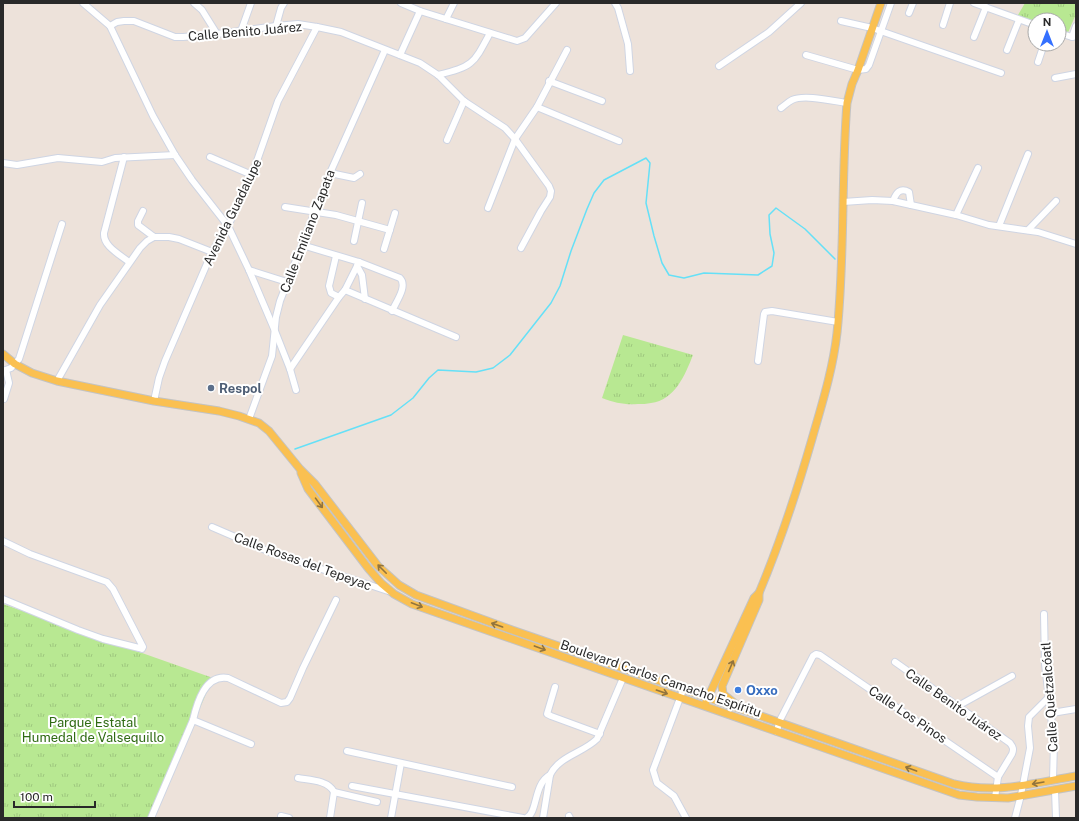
<svg xmlns="http://www.w3.org/2000/svg" width="1079" height="821" font-family="'Public Sans',sans-serif">
<defs>
<pattern id="grass-tufts" width="24" height="20" patternUnits="userSpaceOnUse"><rect width="24" height="20" fill="#b8e892"/><path d="M3 7l-1-3M5 7V3M7 7l1-3M15 17l-1-3M17 17v-4M19 17l1-3" fill="none" stroke="#9ec77e"/></pattern>
</defs>
<rect width="100%" height="100%" fill="#ede2da"/>
<g fill="url(#grass-tufts)">
<polygon points="1025,3 1076,3 1076,14 1067,35 1059,32 1059,20 1035,20 1035,22 1018,15"/>
<path d="M623,335L693,355C685,375 675,400 651,403C647,404 642,404 638,404C625,405 615,403 602,398Z"/>
<polygon points="3,604 213,678 152,818 3,818"/>
</g>
<g fill="none" stroke-linecap="round" stroke-linejoin="round">
<polyline stroke="#65e0f7" stroke-width="1.5" points="295,449 391,415 413,398 429,378 438,370 476,372 493,368 510,355 551,303 560,286 571,251 587,209 594,193 604,180 646,158 650,163 646,203 654,236 662,263 669,275 684,278 704,273 758,275 772,266 774,253 770,234 769,215 776,208 805,229 835,259"/>
<defs>
<g id="minor">
<polyline points="83,3 110,26 117,22 124,21 134,21 175,37 183,37 217,34 276,26 298,24 317,27 341,32 420,63 438,75 464,101 505,128 515,139 549,186 551,191 550,197 541,211 521,248"/>
<polyline points="194,3 202,10 217,34"/>
<polyline points="401,3 420,11 517,41 525,38 556,3"/>
<polyline points="615,3 618,8 628,44 630,71"/>
<polyline points="974,3 1035,25"/>
<polyline points="909,13 913,3"/>
<polyline points="446,19 454,3"/>
<polyline points="841,21 872,28 1001,73"/>
<polyline points="943,25 950,3"/>
<polyline points="110,26 153,116 175,155 192,180 228,226 249,270 275,331 290,369 296,390"/>
<polyline points="276,26 281,8 284,3"/>
<polyline points="241,31 251,3"/>
<polyline points="1059,33 1072,37 1076,36"/>
<polyline points="974,37 986,7"/>
<polyline points="1072,37 1076,26"/>
<polyline points="1007,50 1019,20"/>
<polyline points="400,55 420,11"/>
<polyline points="806,55 858,70 866,69 869,65 891,3"/>
<polyline points="1038,62 1044,44"/>
<polyline points="719,66 769,32 801,3"/>
<path d="M438,75C473,66 473,65 490,33"/>
<polyline points="1055,78 1076,74"/>
<polyline points="549,81 602,101"/>
<polyline points="537,107 619,141"/>
<path d="M781,108C785,105 788,102 792,100C804,94 833,101 847,103"/>
<polyline points="447,140 464,101"/>
<path d="M124,157L104,233C103,246 119,254 129,262"/>
<polyline points="210,157 252,175"/>
<polyline points="3,163 17,165 58,158 102,162 115,158 175,155"/>
<polyline points="330,173 354,178 360,174"/>
<path d="M893,201C896,193 900,187 909,192L911,205"/>
<polyline points="843,202 872,200 893,201 956,215 989,225 1038,232 1076,244"/>
<polyline points="285,207 336,215 390,230"/>
<polyline points="488,208 515,139 537,107 567,50"/>
<polyline points="143,211 138,221 138,225 154,237 169,237 179,239 212,252"/>
<polyline points="956,215 978,168"/>
<polyline points="999,226 1028,154"/>
<polyline points="1028,230 1056,201"/>
<polyline points="354,241 362,203"/>
<path d="M302,245L359,262L400,278C408,286 396,302 392,311"/>
<polyline points="384,249 395,213"/>
<polyline points="336,256 329,286 331,293 339,297"/>
<polyline points="357,266 362,275 365,299"/>
<polyline points="249,270 287,282"/>
<polyline points="345,290 456,337"/>
<polyline points="758,361 764,314 765,312 772,311 838,322"/>
<polyline points="290,369 339,297 345,290 359,262"/>
<polyline points="3,371 11,368 19,359 62,224"/>
<polyline points="57,381 100,305 140,248 147,241 154,237"/>
<polyline points="4,399 9,383 6,370"/>
<polyline points="154,401 159,378 165,361 212,252 228,226 252,175 278,101 317,27"/>
<polyline points="249,419 272,356 276,317 280,301 330,173 385,50"/>
<polyline points="212,527 270,552 391,592"/>
<polyline points="3,541 30,554 107,582 113,589 143,647 142,649 139,648 103,639 78,630 3,599"/>
<polyline points="1044,614 1045,664 1054,742 1053,780"/>
<path d="M895,662L1010,743C1013,747 1014,749 1012,754L998,777L995,798"/>
<polyline points="555,687 547,714 551,716 600,734"/>
<polyline points="683,690 653,770 657,783 674,796 686,818"/>
<polyline points="958,706 1012,676"/>
<polyline points="1052,713 1076,709"/>
<polyline points="193,720 251,744"/>
<polyline points="777,732 779,722 813,656 816,654 820,655 998,777"/>
<polyline points="347,751 512,787"/>
<path d="M298,778C309,780 328,780 334,792"/>
<polyline points="352,786 523,818"/>
<polyline points="1055,790 1056,818"/>
<polyline points="334,792 377,802"/>
<polyline points="281,816 289,818"/>
<polyline points="569,816 570,818"/>
<path d="M151,818L193,720C197,703 205,674 228,678L281,703L287,702L290,698L303,668L336,600"/>
<polyline points="330,818 334,792"/>
<polyline points="391,818 401,763"/>
<path d="M526,818C538,814 533,784 550,775"/>
<path d="M543,818L550,775C559,756 583,753 597,739L623,678"/>
<polyline points="1015,818 1021,795 1030,748 1028,726 1029,717 1049,697"/>
</g>
<g id="major">
<path d="M3,354L15,364L32,373L57,381L154,401L219,411L239,416L259,423L269,431L300,469L315,484L378,566L399,585L416,595L512,630L741,709L954,784C997,794 1034,783 1076,776"/>
<polyline points="301,473 308,489 368,568 381,583 394,594 412,604 959,795 977,797 1008,798 1076,786"/>
<polyline points="706,702 754,598 759,593"/>
<path d="M738,706L723,694L722,686L759,600V593C780,543 797,491 812,439C822,404 833,369 837,333C845,257 841,179 847,103L852,84L858,70L881,3"/>
</g>
</defs>
<use href="#minor" stroke="#cfd5e3" stroke-width="8"/>
<use href="#major" stroke="#c3c3c3" stroke-width="9"/>
<use href="#minor" stroke="#fff" stroke-width="6"/>
<use href="#major" stroke="#fac051" stroke-width="7"/>
</g>
<defs><path id="oneway-shaft" d="M-6 0H5M1.5-3L5.5 0L1.5 3" fill="none" stroke-width="1.6" stroke-linecap="round" stroke-linejoin="round"/></defs>
<g stroke="#92743d">
<use href="#oneway-shaft" transform="translate(319 503) rotate(54)"/>
<use href="#oneway-shaft" transform="translate(382 569) rotate(-135)"/>
<use href="#oneway-shaft" transform="translate(417 605) rotate(21)"/>
<use href="#oneway-shaft" transform="translate(497 625) rotate(-161)"/>
<use href="#oneway-shaft" transform="translate(540 648) rotate(20)"/>
<use href="#oneway-shaft" transform="translate(731 666) rotate(-67)"/>
<use href="#oneway-shaft" transform="translate(662 692) rotate(19)"/>
<use href="#oneway-shaft" transform="translate(911 769) rotate(-160)"/>
<use href="#oneway-shaft" transform="translate(1038 783) rotate(170)"/>
</g>
<circle fill="#5c6f8a" stroke="#fff" stroke-width="1.5" cx="211" cy="388" r="4"/>
<circle fill="#3f7fe0" stroke="#fff" stroke-width="1.5" cx="738" cy="690" r="4"/>
<g text-anchor="middle" stroke-width="4" stroke-linejoin="round" paint-order="stroke">
<g font-size="13" fill="#292929" stroke="#fff">
<text transform="translate(245 31) rotate(-5)" y="5">Calle Benito Juárez</text>
<text transform="translate(232 212) rotate(-64)" y="5">Avenida Guadalupe</text>
<text transform="translate(307 231) rotate(-69)" y="5">Calle Emiliano Zapata</text>
<text transform="translate(303 561) rotate(20)" y="5">Calle Rosas del Tepeyac</text>
<text transform="translate(661 678) rotate(19)" y="5">Boulevard Carlos Camacho Espíritu</text>
<text transform="translate(1049 697) rotate(-94)" y="5">Calle Quetzalcóatl</text>
<text transform="translate(954 704) rotate(35)" y="5">Calle Benito Juárez</text>
<text transform="translate(908 714) rotate(34)" y="5">Calle Los Pinos</text>
</g>
<g font-size="13" font-weight="bold" fill="#4e5e75" stroke="#fff" text-anchor="start">
<text x="219" y="393">Respol</text>
</g>
<g font-size="13" font-weight="bold" fill="#366cbe" stroke="#fff" text-anchor="start">
<text x="746" y="695">Oxxo</text>
</g>
<g font-size="13" fill="#306b14" stroke="#fff">
<text x="93" y="727">Parque Estatal<tspan x="93" dy="15">Humedal de Valsequillo</tspan></text>
</g>
</g>
<rect width="1079" height="821" fill="none" stroke="#292929" stroke-width="8"/>
<g transform="translate(1047 32)"><circle r="19" fill="#ffffff" stroke="#a9a9a9"/>
<path d="M0-3L7 15L0 10L-7 15Z" fill="#3470ff"/>
<text y="-6" font-size="11" font-weight="bold" text-anchor="middle" fill="#292929">N</text>
</g>
<path d="M14 801v6h81v-6" fill="none" stroke="#292929" stroke-width="2"/>
<text x="20" y="801" font-size="12" fill="#292929" stroke="#ffffff" stroke-width="3" paint-order="stroke">100 m</text>
</svg>
